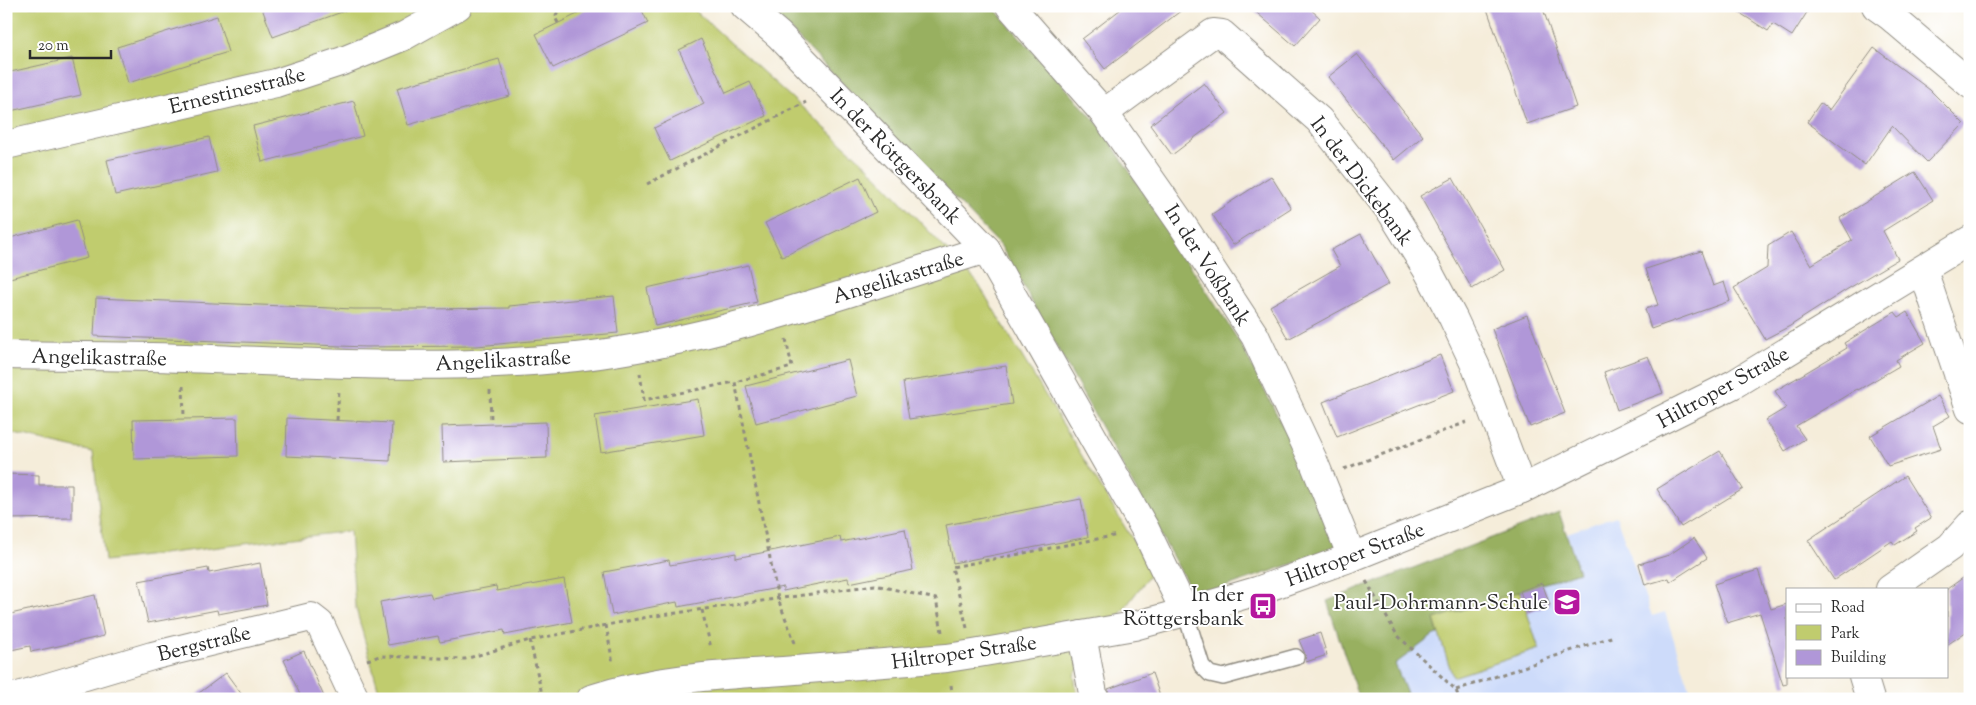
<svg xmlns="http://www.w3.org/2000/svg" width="1976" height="705" font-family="'Sorts Mill Goudy',serif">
<rect width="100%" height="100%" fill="#fff"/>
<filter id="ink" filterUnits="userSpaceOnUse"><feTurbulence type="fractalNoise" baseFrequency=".02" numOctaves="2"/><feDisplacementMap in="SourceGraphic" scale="10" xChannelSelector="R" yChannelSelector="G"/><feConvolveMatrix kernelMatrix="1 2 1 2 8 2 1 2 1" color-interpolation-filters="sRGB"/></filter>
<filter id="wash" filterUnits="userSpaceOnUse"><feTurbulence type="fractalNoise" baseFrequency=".0096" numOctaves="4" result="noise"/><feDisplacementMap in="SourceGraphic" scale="20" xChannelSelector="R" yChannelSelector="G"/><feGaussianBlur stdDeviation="1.12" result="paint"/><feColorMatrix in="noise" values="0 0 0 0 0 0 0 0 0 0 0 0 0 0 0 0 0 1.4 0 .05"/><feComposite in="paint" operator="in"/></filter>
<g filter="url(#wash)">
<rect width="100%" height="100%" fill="#f5edda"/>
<polygon fill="#cddbfa" points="1616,516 1652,616 1665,612 1693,699 1409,699 1395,664 1434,635 1438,634 1434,619 1579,572 1567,533"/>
<g fill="#c0cc6e" stroke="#767c4c">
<polygon points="6,6 690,6 868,167 977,282 1152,572 1074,675 1078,699 381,699 355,605 350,531 105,561 93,452 6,432"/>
<polygon points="1520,591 1539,649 1453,677 1434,619"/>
</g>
<g fill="#98b061" stroke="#626e46">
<polygon points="767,6 992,6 1101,127 1240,343 1345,546 1195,597 1001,246"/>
<polygon points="1559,512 1579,572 1434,619 1438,634 1434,635 1395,664 1409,699 1359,699 1327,601"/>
</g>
<g id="blocks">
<g fill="#b097d8">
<polygon points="261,6 349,6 350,9 273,37"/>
<polygon points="594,6 640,6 648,23 553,68 536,34"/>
<polygon points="1125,6 1187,6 1105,69 1082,39"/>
<polygon points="1249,6 1307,6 1320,18 1295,46"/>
<polygon points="1486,6 1542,6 1576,107 1527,124"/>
<polygon points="1729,6 1811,6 1792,36 1773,24 1768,31"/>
<polygon points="217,16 228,52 128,83 117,47"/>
<polygon points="701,39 726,93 750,82 766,116 670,161 654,128 704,104 679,50"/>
<polygon points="1874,48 1930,90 1964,124 1927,162 1892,126 1865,165 1807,122 1820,103 1829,110"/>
<polygon points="1357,54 1423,136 1394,160 1328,77"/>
<polygon points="72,58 81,95 6,112 6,73"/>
<polygon points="499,59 510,96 408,125 397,88"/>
<polygon points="1204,83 1227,113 1172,155 1150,125"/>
<polygon points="354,101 363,136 262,162 253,126"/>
<polygon points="209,137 217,172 115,195 107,160"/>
<polygon points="1915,172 1933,200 1883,231 1898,259 1846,290 1790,326 1765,339 1734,288 1767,268 1768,246 1791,232 1811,265 1852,240 1840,218"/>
<polygon points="1271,176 1291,208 1233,245 1212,214"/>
<polygon points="860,177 876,212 782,257 765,223"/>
<polygon points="1453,178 1505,270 1472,289 1420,196"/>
<polygon points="77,220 87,258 6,279 6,239"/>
<polygon points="1361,234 1389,284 1288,339 1270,306 1340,266 1331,250"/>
<polygon points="1701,251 1713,286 1724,282 1730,301 1651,329 1645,309 1658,305 1646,269"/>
<polygon points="748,265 757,302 655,326 647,288"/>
<polygon points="614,296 618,333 477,346 365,347 94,336 96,298 354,309 423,309 509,308 509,306"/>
<polygon points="1895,312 1899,317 1907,312 1925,343 1896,360 1899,366 1858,390 1857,389 1796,426 1805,439 1785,451 1766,420 1786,408 1775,391 1847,348 1844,343"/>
<polygon points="1527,315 1565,413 1530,427 1492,329"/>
<polygon points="1440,355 1454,391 1337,437 1323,402"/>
<polygon points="1648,356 1663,393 1617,410 1604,372"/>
<polygon points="848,360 857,396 756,423 746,386"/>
<polygon points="1006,366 1012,404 909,419 903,382"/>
<polygon points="1938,396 1950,416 1933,426 1941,449 1888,466 1870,436"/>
<polygon points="698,399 704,435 601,452 595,416"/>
<polygon points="237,418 238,456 134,459 133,420"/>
<polygon points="287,418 392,423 390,461 286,456"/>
<polygon points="546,422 547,458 443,462 442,426"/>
<polygon points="1720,451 1743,489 1681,527 1657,489"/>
<polygon points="6,474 39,475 39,485 72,485 72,518 6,519"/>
<polygon points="1905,476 1931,518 1915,528 1917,531 1895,545 1892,541 1834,580 1808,540"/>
<polygon points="1081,499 1088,537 953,563 946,525"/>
<polygon points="905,529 913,570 849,583 848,578 783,591 783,587 678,607 677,602 612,615 604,572 669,560 670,565 736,553 736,558 840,537 841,542"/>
<polygon points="1694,538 1707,558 1670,582 1669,578 1645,585 1639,564 1669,555"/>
<polygon points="260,563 267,605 218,614 217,610 148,623 139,581 208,568 209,573"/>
<polygon points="1758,570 1771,609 1787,604 1787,684 1783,685 1760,613 1727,623 1714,584"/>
<polygon points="1970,573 1970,629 1947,645 1947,589"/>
<polygon points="564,579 572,622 505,635 504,630 440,642 438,636 388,645 380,602 430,593 432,598 496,586 497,591"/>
<polygon points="1542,583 1550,605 1528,613 1520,591"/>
<polygon points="95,595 104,636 31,652 30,646 6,651 6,615"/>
<polygon points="1320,633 1327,655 1306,662 1305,654 1299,640"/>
<polygon points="304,651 325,699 302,699 284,660"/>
<polygon points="226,673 245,699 191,699"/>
<polygon points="1152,673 1161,699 1109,699 1108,689"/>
</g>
</g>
</g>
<g filter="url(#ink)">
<use href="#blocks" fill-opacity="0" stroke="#908c82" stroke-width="1"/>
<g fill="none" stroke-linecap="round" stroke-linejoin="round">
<defs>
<polyline id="lane" points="1185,612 1202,666 1210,674 1223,677 1296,657"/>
<g id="street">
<polyline points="745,6 779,35 986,249 1145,529 1185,612"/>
<polyline points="1010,6 1104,113 1181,223 1255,336 1313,460 1352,557"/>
<polyline points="1876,6 1890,16 1970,84"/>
<polyline points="1104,113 1213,33 1222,34 1319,120 1392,213 1428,271 1453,318 1476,367 1522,489"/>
<polyline points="6,145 276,83 343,61 404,36 458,6"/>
<polyline points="1923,270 1970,409"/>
<path d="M6,355C66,356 126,356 186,358C316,363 446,371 576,357C716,341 852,291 986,249"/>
<polyline points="1890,589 1950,547 1970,525"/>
<polyline points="1082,635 1094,699"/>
<polyline points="1863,676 1870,699"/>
<polyline points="8,699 152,656 311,617 320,624 355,699"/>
<path d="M591,699C653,679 718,675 783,671C838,667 892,662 947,658L973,654L1134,626L1185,612L1257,591L1352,557L1522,489L1734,384L1970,240"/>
</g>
</defs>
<use href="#lane" stroke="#908c82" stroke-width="18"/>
<use href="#street" stroke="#908c82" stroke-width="30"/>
<g stroke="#908c82" stroke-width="3" stroke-dasharray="4 4" stroke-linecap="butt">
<polyline points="558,23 555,17 561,6"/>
<polyline points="647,184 806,102"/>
<polyline points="786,339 792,367 735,382 778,599 795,643"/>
<polyline points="640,373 644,400 735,382"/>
<polyline points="183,386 184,417"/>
<polyline points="490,390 491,420"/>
<polyline points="337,420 339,390"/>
<polyline points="1344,469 1467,422"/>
<polyline points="1366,581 1397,635 1456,690 1459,699"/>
<polyline points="702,610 711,648"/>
<polyline points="606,625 613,664"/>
<polyline points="967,628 952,567 1118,535"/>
<polyline points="530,640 543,699"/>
<polyline points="367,660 380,656 465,659 530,640 648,617 875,585 936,599 942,632"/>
<polyline points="951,685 953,699"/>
<polyline points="1456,690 1614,636"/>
</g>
<use href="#lane" stroke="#fff" stroke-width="15"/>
<use href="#street" stroke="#fff" stroke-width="28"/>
</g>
</g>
<defs>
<symbol id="school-square" viewBox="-11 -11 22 22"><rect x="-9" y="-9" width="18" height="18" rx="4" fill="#b5179e" stroke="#fff"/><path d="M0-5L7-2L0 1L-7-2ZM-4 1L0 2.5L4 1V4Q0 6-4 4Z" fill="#fff"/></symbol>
<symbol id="bus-square" viewBox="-11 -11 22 22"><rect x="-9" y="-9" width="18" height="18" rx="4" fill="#b5179e" stroke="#fff"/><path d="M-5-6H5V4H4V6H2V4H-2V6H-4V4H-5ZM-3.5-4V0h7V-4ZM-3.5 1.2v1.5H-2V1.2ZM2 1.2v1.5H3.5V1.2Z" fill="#fff"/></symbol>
</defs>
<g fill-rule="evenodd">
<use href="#school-square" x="1551" y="586" width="32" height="32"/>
<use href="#bus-square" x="1247" y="590" width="32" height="32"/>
</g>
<g text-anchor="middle" stroke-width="4" stroke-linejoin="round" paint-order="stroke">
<g font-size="21" fill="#2b2b2b" stroke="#fff">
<text transform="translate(237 90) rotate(-14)" y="7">Ernestinestraße</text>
<text transform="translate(896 156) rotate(46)" y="7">In der Röttgersbank</text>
<text transform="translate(1362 181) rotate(53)" y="7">In der Dickebank</text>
<text transform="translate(1208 265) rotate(57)" y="7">In der Voßbank</text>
<text transform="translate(898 277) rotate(-17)" y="7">Angelikastraße</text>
<text transform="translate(99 357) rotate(1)" y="7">Angelikastraße</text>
<text transform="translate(503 360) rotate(-3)" y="7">Angelikastraße</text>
<text transform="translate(1723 387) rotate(-29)" y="7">Hiltroper Straße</text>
<text transform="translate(1355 554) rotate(-21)" y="7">Hiltroper Straße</text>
<text transform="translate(204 643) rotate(-14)" y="7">Bergstraße</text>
<text transform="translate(964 652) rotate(-8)" y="7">Hiltroper Straße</text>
</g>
<g font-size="21" fill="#2b2b2b" stroke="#fff" text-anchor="end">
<text x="1244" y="601">In der<tspan x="1244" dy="24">Röttgersbank</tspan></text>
<text x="1548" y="609">Paul-Dohrmann-Schule</text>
</g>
</g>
<rect width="1976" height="705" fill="none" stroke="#fff" stroke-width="25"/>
<rect x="1786" y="588" width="162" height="90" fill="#ffffff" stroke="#aaaaaa"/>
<rect x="1796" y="604" width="25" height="8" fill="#ffffff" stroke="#aaaaaa"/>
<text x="1831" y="612" font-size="15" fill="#2b2b2b">Road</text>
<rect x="1796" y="625" width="25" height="15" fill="#c0cc6e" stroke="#aaaaaa"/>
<text x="1831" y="638" font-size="15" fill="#2b2b2b">Park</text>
<rect x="1796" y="650" width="25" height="15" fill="#b097d8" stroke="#aaaaaa"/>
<text x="1831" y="662" font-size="15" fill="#2b2b2b">Building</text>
<path d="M30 50v8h81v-8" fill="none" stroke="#2b2b2b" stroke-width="2.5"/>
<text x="38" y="50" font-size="15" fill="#2b2b2b" stroke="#ffffff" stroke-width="4" paint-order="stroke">20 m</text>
</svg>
